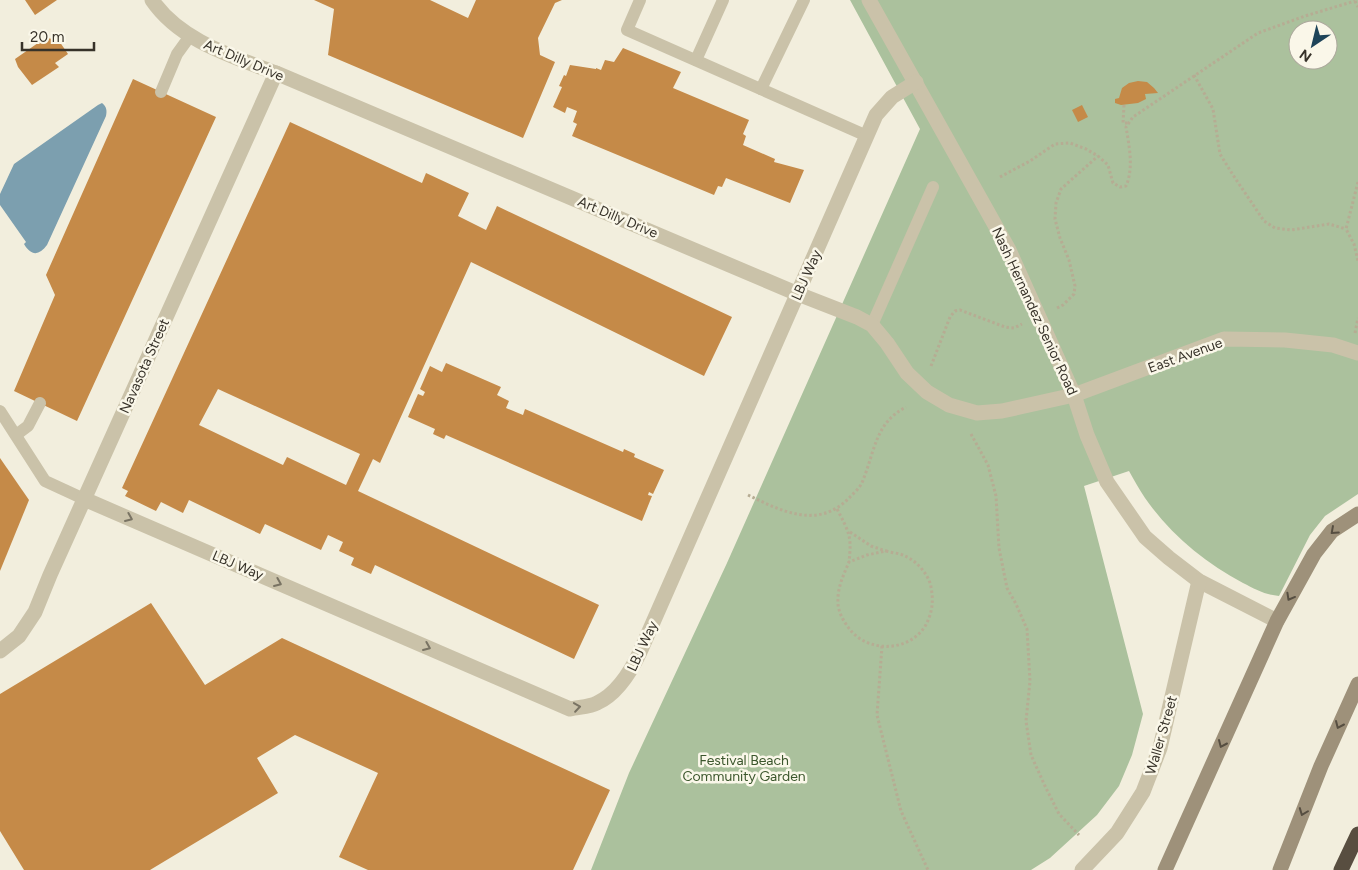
<svg xmlns="http://www.w3.org/2000/svg" width="1358" height="870" font-family="Figtree,sans-serif">
<rect width="100%" height="100%" fill="#f2eedd"/>
<path fill="#abc19d" fill-rule="evenodd" d="M850,0H1358V494L1325,516L1310,535L1279,596C1265,595 1255,589 1243,583C1205,563 1170,534 1145,498C1139,489 1134,480 1129,471L1084,486L1143,714L1132,755L1119,786L1097,815L1050,858L1031,870H591L629,773L727,563L920,129ZM1298,30H1328V60H1298Z"/>
<path fill="#7c9faf" d="M102,103C107,107 107,111 106,116L47,245C39,256 31,256 24,244L26,242L0,205V194L14,164L98,105Z"/>
<g fill="#c58a48" fill-rule="evenodd">
<polygon points="25,0 57,0 35,15"/>
<polygon points="314,0 430,0 468,18 476,0 562,0 555,3 538,38 540,55 555,62 523,138 328,55 334,9"/>
<polygon points="55,35 68,54 55,63 59,67 32,85 18,67 15,59 48,36 50,39"/>
<polygon points="623,48 681,72 673,88 749,120 743,134 746,136 743,145 775,159 774,162 804,170 790,203 726,178 722,187 718,186 714,195 572,136 577,124 573,122 577,111 567,107 565,113 553,107 562,87 559,86 564,75 566,76 570,65 596,69 596,68 601,70 605,60 614,62"/>
<polygon points="133,79 216,117 77,421 14,391 55,295 46,275"/>
<polygon points="1138,81 1147,82 1154,88 1158,93 1145,94 1146,99 1138,103 1121,105 1115,103 1115,99 1119,98 1122,88 1129,83"/>
<polygon points="1082,105 1088,117 1078,122 1072,110"/>
<path d="M290,122L422,183L426,173L469,193L458,216L486,230L497,206L732,317L704,376L471,262L380,463L373,459L358,491L599,605L574,659L375,565L371,574L351,565L354,558L339,551L343,542L328,535L321,550L265,524L260,534L189,500L183,513L161,502L156,511L125,496L128,491L122,488ZM218,389L360,454L346,485L287,457L283,465L199,425Z"/>
<polygon points="446,363 501,387 497,395 509,401 506,408 523,415 525,409 623,452 624,449 635,454 634,457 664,470 653,494 649,492 648,495 652,496 642,521 446,435 444,439 433,434 435,429 408,417 418,394 423,396 425,392 420,389 430,366 442,372"/>
<polygon points="0,458 29,500 0,571"/>
<polygon points="151,603 205,685 282,638 610,790 573,870 368,870 339,857 378,773 295,735 257,758 278,793 150,870 24,870 0,831 0,694"/>
</g>
<g fill="none" stroke-linecap="round" stroke-linejoin="round">
<g stroke="#b6ac93" stroke-width="3" stroke-dasharray="2.5 2.5" stroke-linecap="butt">
<polyline points="1355,1 1358,7"/>
<polyline points="1194,75 1213,109 1220,154 1233,175 1264,221 1275,228 1291,230 1329,224 1346,229"/>
<polyline points="1124,105 1123,123 1128,123"/>
<path d="M1000,177L1030,161L1055,144L1070,143L1086,149L1098,156L1108,165L1113,183L1120,187L1126,186C1134,168 1129,145 1126,127L1133,117L1258,33L1305,16L1355,1"/>
<polyline points="1358,182 1346,229 1354,244 1358,261"/>
<polyline points="1057,308 1063,305 1074,294 1075,286 1069,260 1060,238 1055,219 1056,203 1061,189 1098,156"/>
<polyline points="1355,333 1358,318"/>
<polyline points="931,366 950,317 955,311 960,310 1005,327 1014,328 1022,324"/>
<polyline points="971,434 988,465 996,496 999,548 1007,588 1016,604 1027,629 1030,681 1026,721 1031,755 1045,786 1059,814 1079,835"/>
<path d="M748,495C781,511 818,530 849,498C854,493 861,487 863,480C875,451 875,423 906,407"/>
<path d="M837,509C849,532 852,536 849,562"/>
<polyline points="850,532 871,546 886,551"/>
<path d="M886,551C892,553 900,553 905,556C917,561 929,575 931,587C933,598 933,607 929,618C917,652 868,656 848,627C842,619 837,609 838,599C838,586 844,574 849,562L867,555Z"/>
<polyline points="882,646 877,715 901,811 928,870"/>
</g>
<g stroke="#cac2a9" stroke-width="12">
<polyline points="640,0 627,30 867,136"/>
<polyline points="696,60 723,0"/>
<polyline points="761,89 804,0"/>
<polyline points="161,92 177,54 190,36"/>
<polyline points="872,325 933,187"/>
<polyline points="0,411 45,481 84,499"/>
<polyline points="16,435 28,426 40,403"/>
</g>
<g stroke="#cac2a9" stroke-width="15">
<path d="M152,0C180,41 232,56 276,73L798,294L857,317L872,325L887,343L907,373L927,392L949,405L977,413L1002,411L1074,395L1224,339L1285,340L1333,345L1358,353"/>
<polyline points="869,0 1009,250 1074,395 1087,435 1107,482 1145,537 1169,558 1199,581 1277,621"/>
<path d="M84,499L570,709C578,707 590,707 597,703C617,694 631,671 640,652L876,115L892,97L916,82"/>
<polyline points="0,651 19,636 35,612 50,575 276,73"/>
<polyline points="1082,870 1117,833 1143,792 1160,748 1199,581"/>
</g>
<g stroke="#9e917a" stroke-width="15">
<polyline points="1165,870 1277,621 1314,554 1332,531 1358,514"/>
<polyline points="1280,870 1321,766 1358,684"/>
</g>
<polyline stroke="#584e40" stroke-width="15" points="1341,870 1358,834"/>
</g>
<defs><path id="oneway-chevron" d="M-2-3.5L2.5 0L-2 3.5" fill="none" stroke-width="1.6" stroke-linecap="round" stroke-linejoin="round" transform="scale(1.25)"/></defs>
<g stroke="#797363">
<use href="#oneway-chevron" transform="translate(129 518) rotate(23)"/>
<use href="#oneway-chevron" transform="translate(278 583) rotate(23)"/>
<use href="#oneway-chevron" transform="translate(427 647) rotate(23)"/>
<use href="#oneway-chevron" transform="translate(577 707) rotate(-8)"/>
</g>
<g stroke="#564e41">
<use href="#oneway-chevron" transform="translate(1334 531) rotate(138)"/>
<use href="#oneway-chevron" transform="translate(1290 597) rotate(119)"/>
<use href="#oneway-chevron" transform="translate(1339 725) rotate(114)"/>
<use href="#oneway-chevron" transform="translate(1222 744) rotate(114)"/>
<use href="#oneway-chevron" transform="translate(1303 812) rotate(111)"/>
</g>
<g text-anchor="middle" stroke-width="5" stroke-linejoin="round" paint-order="stroke">
<g font-size="14" fill="#373229" stroke="#faf7e9">
<text transform="translate(244 60) rotate(23)" y="5">Art Dilly Drive</text>
<text transform="translate(618 217) rotate(23)" y="5">Art Dilly Drive</text>
<text transform="translate(806 275) rotate(-66)" y="5">LBJ Way</text>
<text transform="translate(1035 311) rotate(65)" y="5">Nash Hernandez Senior Road</text>
<text transform="translate(1185 355) rotate(-20)" y="5">East Avenue</text>
<text transform="translate(144 366) rotate(-66)" y="5">Navasota Street</text>
<text transform="translate(238 565) rotate(23)" y="5">LBJ Way</text>
<text transform="translate(642 646) rotate(-65)" y="5">LBJ Way</text>
<text transform="translate(1161 735) rotate(-74)" y="5">Waller Street</text>
</g>
<g font-size="14" fill="#3b562c" stroke="#faf7e9">
<text x="744" y="765">Festival Beach<tspan x="744" dy="16">Community Garden</tspan></text>
</g>
</g>
<g transform="translate(1313 45) rotate(215)"><circle r="24" fill="#faf7e9" stroke="#aca89c"/>
<path d="M0-4L9 19L0 12L-9 19Z" fill="#1e4459"/>
<text y="-8" font-size="14" font-weight="bold" text-anchor="middle" fill="#373229">N</text>
</g>
<path d="M22 42v8h72v-8" fill="none" stroke="#373229" stroke-width="2.5"/>
<text x="30" y="42" font-size="15" fill="#373229" stroke="#faf7e9" stroke-width="4" paint-order="stroke">20 m</text>
</svg>
